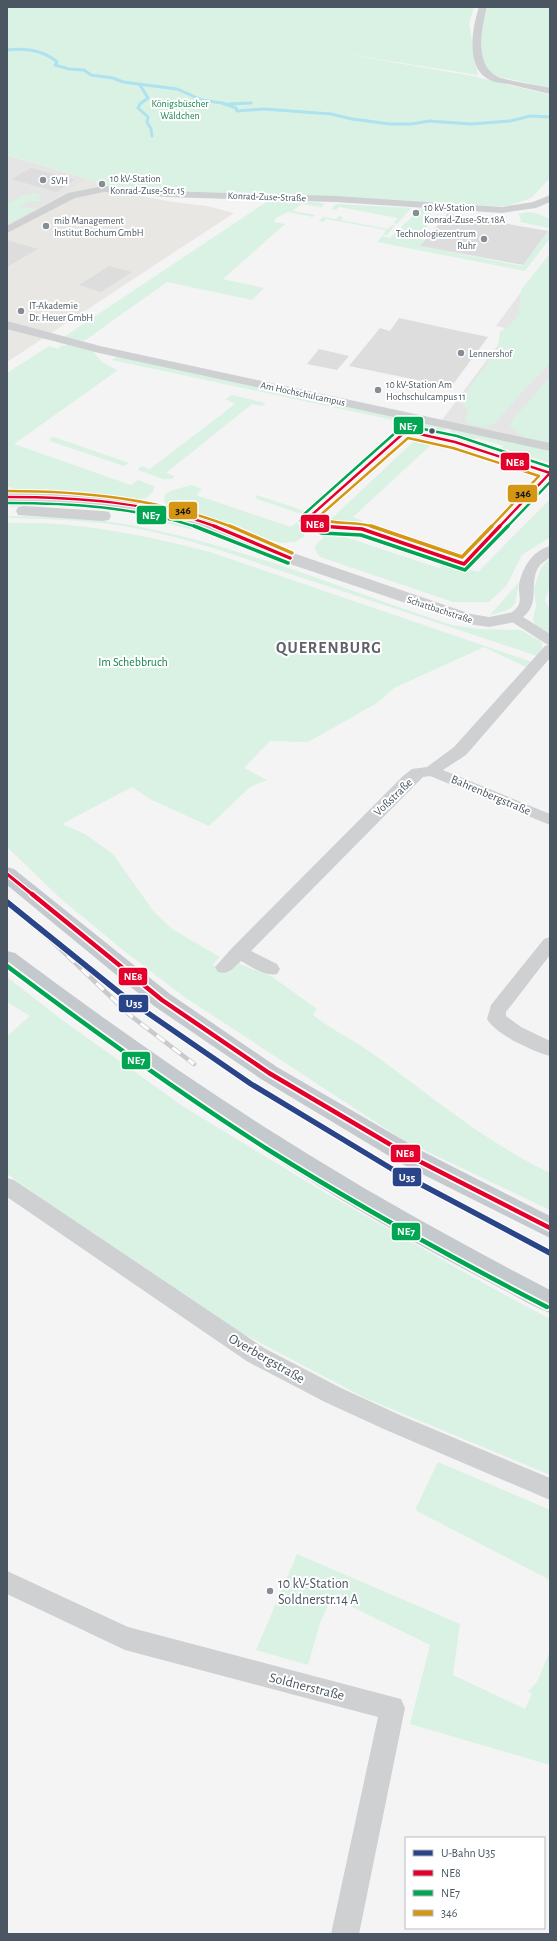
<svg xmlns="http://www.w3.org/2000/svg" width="557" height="1941" font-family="'Alegreya Sans',sans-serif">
<rect width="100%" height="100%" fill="#f4f4f4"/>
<polygon fill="#e8e7e3" points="7,155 112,186 138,188 136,195 173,202 207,206 234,213 7,362"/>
<g fill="#e6e5e6">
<polygon points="7,156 86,179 7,227"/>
<polygon points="550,253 550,443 442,420 510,329 496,326"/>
</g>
<g fill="#d9f2e3">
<polygon points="7,7 474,7 469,24 478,75 327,51 473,76 550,95 550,178 531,198 508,206 490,206 300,195 172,191 112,186 7,155"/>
<path d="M488,7H550V88L491,75L483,68C482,47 479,27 488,7Z"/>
<polygon points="33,193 41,195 39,197 41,201 29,201 20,207 37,208 7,225 7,204 24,195 28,196"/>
<polygon points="274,199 324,203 322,207 301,204 293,211 315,215 313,217 288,212 276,218 274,222 285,224 223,279 264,288 252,300 167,282 84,341 64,337 268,201"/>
<polygon points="337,204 411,208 397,224 394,223 398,218 339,207 336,210 331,209"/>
<polygon points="417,208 431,209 431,211 428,225 417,238 425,240 420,246 522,266 548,231 550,232 550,238 525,271 377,242 382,236 390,238 415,214 419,215 421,212 414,211"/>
<path d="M528,212C537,213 543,215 550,220V228L520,222L521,219L518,214Z"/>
<polygon points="339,216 343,217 341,220 388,229 392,225 395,225 387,235 383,235 386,230 326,219 323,222 319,221 323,217 336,219"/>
<polygon points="550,254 550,363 523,391 495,423 485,427 470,425 465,419 468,411 460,400 497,351 500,332 512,323 519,314 521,290"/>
<path d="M68,345L93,350C97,360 107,366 118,370L14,444L131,485L138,480L154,486L153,492L146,498L135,501L94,495L11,492L12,488L7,486V373L49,346L58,349L61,346Z"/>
<polygon points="117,356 447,427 444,431 112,360"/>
<path d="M550,377V443C534,439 521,439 510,425L513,419Z"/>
<polygon points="232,395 266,403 262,406 252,404 166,473 175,476 172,479 163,479 138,470 141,466 150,469 235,404 225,399"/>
<polygon points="452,428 550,450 550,463 501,448 504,446 477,438 474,440 449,433"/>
<polygon points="407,436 413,436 444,444 443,445 433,443 353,517 363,521 362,523 329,523 319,519 321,515 331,519 413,442 405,439"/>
<polygon points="52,437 54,437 129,463 124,466 52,442 49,440"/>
<polygon points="192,485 202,489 196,495 291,527 297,522 304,530 304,537 295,542 280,543 168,507 164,501 165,494 173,490"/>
<polygon points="256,495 308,512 304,515 257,499 255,497"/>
<polygon points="550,499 550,537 522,555 507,585 489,602 453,602 320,557 314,548 329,530 352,531 345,537 439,568 446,562 478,572"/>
<path d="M10,501L85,504L128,511C88,506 51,503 10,507Z"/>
<polygon points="144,515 151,515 220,534 216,535 144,518"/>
<path d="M9,516C46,517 82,517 118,523C234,542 341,589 452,625L478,629L521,630L542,642V650L537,656L213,548C182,539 150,530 117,525C81,520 45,519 9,518Z"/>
<path d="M7,523C76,521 143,535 210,552L532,662L526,667L484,647L394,688L377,703L308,742L270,741L244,768L267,780L250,787L209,826L150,799L132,787L62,824L85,834L113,854L154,912L172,929L220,957L212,965L229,973L239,964L271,976L317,1009L313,1015C333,1031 356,1041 376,1056C432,1097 487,1143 550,1173V1210L403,1140L183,996L123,950L61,899L7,847Z"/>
<polygon points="376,525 436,546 437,545 466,555 458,557 372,528"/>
<polygon points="550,558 550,586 545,600 550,610 550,634 536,626 533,620 536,606 534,588 541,568"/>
<polygon points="519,582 515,604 508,610 490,615"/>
<polygon points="7,977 61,1019 184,1107 322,1191 485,1284 550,1319 550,1475 365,1398 238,1331 114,1250 7,1174 7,1036 30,1016 7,1002"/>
<polygon points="438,1462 550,1510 550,1580 415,1510"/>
<polygon points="297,1554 460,1624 453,1675 525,1709 532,1694 528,1692 537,1682 550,1651 550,1765 410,1724 430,1645 332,1597 320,1623 308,1665 256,1650"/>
</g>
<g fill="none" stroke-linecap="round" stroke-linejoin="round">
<g stroke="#aee2f0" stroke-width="3">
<path d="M7,50C25,48 43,50 57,62L55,65L69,69L84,70L91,75L113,78L123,82L177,89L202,100L222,103L236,108L237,111L264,109L331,114L352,119L390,124H411L429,121L471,124L510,121L530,116L550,117"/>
<polyline points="140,85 148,98 140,104 138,108 148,117 147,122 151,129 152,136"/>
<polyline points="229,104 251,103"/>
</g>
</g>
<g fill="#ddddde">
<polygon points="31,168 75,180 56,192 11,179"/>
<polygon points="448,213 503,223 548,231 523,265 420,246"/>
<polygon points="7,240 38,249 7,267"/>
<polygon points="109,266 132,272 101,292 79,285"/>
<polygon points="399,318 445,328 488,337 451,387 349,366 380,328 390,331"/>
<polygon points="319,349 349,356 337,370 307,364"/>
</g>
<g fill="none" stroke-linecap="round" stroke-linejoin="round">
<g fill="#ced0d2" fill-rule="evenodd">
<path d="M479,7H487C482,26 474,64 496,76C506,81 537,85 550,88V94C536,91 522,87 508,84C502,83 495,83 490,80C465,68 472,28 479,7Z"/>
<polygon points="104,186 166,191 335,196 502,207 533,202 550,195 550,202 536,208 502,213 335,202 166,197 104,192 75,198 7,233 7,226 68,193"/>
<polygon points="7,321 100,346 550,443 550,451 99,353 7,329"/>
<path d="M550,546V557C547,560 543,562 540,565C527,582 542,602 523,617L550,634V658L466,755L443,770L550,814V825L430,776L423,777L251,951L277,964L280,969L277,974C265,977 252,967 241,961C233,969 229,975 218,972L215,967L232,948L403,776L412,769L427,767L454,747L545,646L548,645L509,620L507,617C510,613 515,611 518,606C522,600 518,592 519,585C522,568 533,550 550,546Z"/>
<path d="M550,937V955L506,1012V1016L521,1027L550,1041V1056C533,1051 496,1035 487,1019L491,1005L544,939Z"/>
<polygon points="7,1178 14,1180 264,1348 341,1388 402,1416 550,1478 550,1500 386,1430 325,1402 248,1362 7,1197"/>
<polygon points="7,1571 128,1627 401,1699 405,1708 359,1934 331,1934 378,1717 125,1650 7,1594"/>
</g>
<g fill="#ced0d2" fill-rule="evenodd">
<polygon points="7,492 89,495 142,503 175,510 227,525 296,554 471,614 489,617 514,612 520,613 523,617 520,621 489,627 468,624 284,562 215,533 166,518 89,504 7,502"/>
<polygon points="24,506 103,511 109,512 111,516 109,520 103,521 18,515 16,511 18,507"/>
</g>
<g fill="#c4c9cd" fill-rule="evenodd">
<polygon points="7,867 14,869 170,994 277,1067 422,1151 550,1216 550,1238 404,1165 261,1079 154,1006 7,885"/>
<path d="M7,951L15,953C101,1017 188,1079 279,1136C367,1192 458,1242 550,1290V1313C534,1307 519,1298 504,1290C475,1275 447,1260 418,1244C274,1164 139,1070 7,970Z"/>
</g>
<defs>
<polyline id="rail" points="7,903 50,939 131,1016 194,1064"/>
</defs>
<use href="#rail" stroke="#c9cacc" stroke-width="4.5"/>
<use href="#rail" stroke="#fff" stroke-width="3" stroke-dasharray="10" stroke-linecap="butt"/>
<defs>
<g id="bus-1-far2">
<path d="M7,497C78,497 150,502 217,527"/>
<polyline points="323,527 306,520 406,431 455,442 550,473 499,527"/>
</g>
<g id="bus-1-far1">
<polyline points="214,526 290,558"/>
<polyline points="320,526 362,529 464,564 500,526"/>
<polyline points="7,874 33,895"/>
</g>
<polyline id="bus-1" points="32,894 162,1000 269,1073 413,1158 550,1228"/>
<g id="bus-2-far2">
<path d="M7,503C71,503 135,507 197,527"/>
<polyline points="307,527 300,521 302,516 404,425 457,436 550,467"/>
<polyline points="507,527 550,482"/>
</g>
<g id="bus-2-far1">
<polyline points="194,526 288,563"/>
<polyline points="305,526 321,533 361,535 465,570 508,526"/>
</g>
<path id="bus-2" d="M7,966C92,1030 178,1092 267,1149C358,1206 452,1258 547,1307"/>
<g id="bus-3-far1">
<path d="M7,491C85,491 160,499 232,527"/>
<path d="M374,527C356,520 335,526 317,518L408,438L453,448L539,476L491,527"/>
</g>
<g id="bus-3">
<polyline points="230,526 292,553"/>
<polyline points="371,526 462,557 492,526"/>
</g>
</defs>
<use href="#bus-1-far2" stroke="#fff" stroke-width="4.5"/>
<use href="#bus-1-far1" stroke="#fff" stroke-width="6"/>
<use href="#bus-1" stroke="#fff" stroke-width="8"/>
<use href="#bus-2-far2" stroke="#fff" stroke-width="4.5"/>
<use href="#bus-2-far1" stroke="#fff" stroke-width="6"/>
<use href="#bus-2" stroke="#fff" stroke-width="8"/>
<use href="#bus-3-far1" stroke="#fff" stroke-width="4.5"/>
<use href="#bus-3" stroke="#fff" stroke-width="6"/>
<use href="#bus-1-far2" stroke="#e4002b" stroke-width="2.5"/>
<use href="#bus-1-far1" stroke="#e4002b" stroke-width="3.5"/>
<use href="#bus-1" stroke="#e4002b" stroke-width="4.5"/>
<use href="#bus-2-far2" stroke="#00a651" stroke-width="2.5"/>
<use href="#bus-2-far1" stroke="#00a651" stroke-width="3.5"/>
<use href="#bus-2" stroke="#00a651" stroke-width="4.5"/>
<use href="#bus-3-far1" stroke="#d49613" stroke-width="2.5"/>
<use href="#bus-3" stroke="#d49613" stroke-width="3.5"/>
<defs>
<polyline id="metro-1" points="7,902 126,998 251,1084 392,1169 550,1253"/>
</defs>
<use href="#metro-1" stroke="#fff" stroke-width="8"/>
<use href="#metro-1" stroke="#294488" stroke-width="5.5"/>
</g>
<g fill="#868d94" stroke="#fff" stroke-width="1.5">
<circle cx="43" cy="180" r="4"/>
<circle cx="102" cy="184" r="4"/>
<circle cx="416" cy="213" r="4"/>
<circle cx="46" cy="226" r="4"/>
<circle cx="484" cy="239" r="4"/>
<circle cx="21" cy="311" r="4"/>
<circle cx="461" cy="353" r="4"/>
<circle cx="378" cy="390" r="4"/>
<circle cx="270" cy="1591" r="4"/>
</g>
<circle fill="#4a5661" stroke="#fff" stroke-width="1.5" cx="432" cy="431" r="3.5"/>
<g text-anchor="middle" stroke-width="4" stroke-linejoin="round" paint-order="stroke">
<g font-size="10" fill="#17864f" stroke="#fff">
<text x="180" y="107">Königsbüscher<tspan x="180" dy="12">Wäldchen</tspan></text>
</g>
<g font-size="10" fill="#4a5661" stroke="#fff" text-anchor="start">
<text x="110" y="182">10 kV-Station<tspan x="110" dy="12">Konrad-Zuse-Str. 15</tspan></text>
<text x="51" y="184">SVH</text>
<text x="424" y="211">10 kV-Station<tspan x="424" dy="12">Konrad-Zuse-Str. 18A</tspan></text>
<text x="54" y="224">mib Management<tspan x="54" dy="12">Institut Bochum GmbH</tspan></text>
<text x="476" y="237" text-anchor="end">Technologiezentrum<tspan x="476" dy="12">Ruhr</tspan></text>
<text x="29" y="309">IT-Akademie<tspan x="29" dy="12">Dr. Heuer GmbH</tspan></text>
<text x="469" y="357">Lennershof</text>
<text x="386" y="388">10 kV-Station Am<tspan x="386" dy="12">Hochschulcampus 11</tspan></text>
</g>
<g font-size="10" fill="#4a5661" stroke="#fff">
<text transform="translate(267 196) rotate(2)" y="4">Konrad-Zuse-Straße</text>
<text transform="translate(303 393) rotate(12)" y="4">Am Hochschulcampus</text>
<text transform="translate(440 609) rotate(18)" y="4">Schattbachstraße</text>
</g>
<g font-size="12" fill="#17864f" stroke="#fff">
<text x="133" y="666">Im Schebbruch</text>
</g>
<g font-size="12" fill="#4a5661" stroke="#fff">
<text transform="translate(491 795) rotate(23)" y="4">Bahrenbergstraße</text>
<text transform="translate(393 797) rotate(-44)" y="4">Voßstraße</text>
</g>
<g font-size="14" fill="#4a5661" stroke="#fff">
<text transform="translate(267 1358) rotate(30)" y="5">Overbergstraße</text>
<text transform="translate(307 1686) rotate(14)" y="5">Soldnerstraße</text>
</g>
<g font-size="14" fill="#4a5661" stroke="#fff" text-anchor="start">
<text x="278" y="1588">10 kV-Station<tspan x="278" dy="16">Soldnerstr.14 A</tspan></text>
</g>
<g font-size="16" font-weight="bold" letter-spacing="1" fill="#5f6368" stroke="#fff">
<text x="329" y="653">QUERENBURG</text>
</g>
</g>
<g stroke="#fff" stroke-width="1.5">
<rect x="393" y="416" width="31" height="19" rx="4" fill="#00a651"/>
<rect x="500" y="452" width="30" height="19" rx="4" fill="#e4002b"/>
<rect x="507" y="484" width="31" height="19" rx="4" fill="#d49613"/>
<rect x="168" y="501" width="30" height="19" rx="4" fill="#d49613"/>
<rect x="136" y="505" width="31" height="20" rx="4" fill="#00a651"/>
<rect x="300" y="514" width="30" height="19" rx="4" fill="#e4002b"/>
<rect x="118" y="967" width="30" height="19" rx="4" fill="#e4002b"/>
<rect x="118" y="994" width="31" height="19" rx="4" fill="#294488"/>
<rect x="121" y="1051" width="30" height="19" rx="4" fill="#00a651"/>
<rect x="390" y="1144" width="31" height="19" rx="4" fill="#e4002b"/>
<rect x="392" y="1167" width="30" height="20" rx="4" fill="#294488"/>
<rect x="391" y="1222" width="30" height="19" rx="4" fill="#00a651"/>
</g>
<g font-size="11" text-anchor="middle" font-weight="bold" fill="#fff">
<text x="408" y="430">NE7</text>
<text x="515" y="466">NE8</text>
<text x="151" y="519">NE7</text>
<text x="315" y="528">NE8</text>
<text x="133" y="980">NE8</text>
<text x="134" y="1007">U35</text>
<text x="136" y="1064">NE7</text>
<text x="405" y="1157">NE8</text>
<text x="407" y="1181">U35</text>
<text x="406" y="1235">NE7</text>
</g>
<g font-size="11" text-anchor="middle" font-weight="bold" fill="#111">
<text x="523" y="497">346</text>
<text x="183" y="514">346</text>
</g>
<rect width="557" height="1941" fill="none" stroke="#4a5661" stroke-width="16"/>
<rect x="405" y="1837" width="140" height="92" fill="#ffffff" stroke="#b7bbc0"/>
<rect x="413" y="1850" width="20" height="6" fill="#294488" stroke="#b7bbc0"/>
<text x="441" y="1857" font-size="12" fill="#4a5661">U-Bahn U35</text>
<rect x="413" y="1870" width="20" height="6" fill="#e4002b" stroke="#b7bbc0"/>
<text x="441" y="1877" font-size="12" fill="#4a5661">NE8</text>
<rect x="413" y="1890" width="20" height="6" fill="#00a651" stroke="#b7bbc0"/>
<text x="441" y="1897" font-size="12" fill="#4a5661">NE7</text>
<rect x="413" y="1910" width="20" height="6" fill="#d49613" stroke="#b7bbc0"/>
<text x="441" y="1917" font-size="12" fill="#4a5661">346</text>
</svg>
